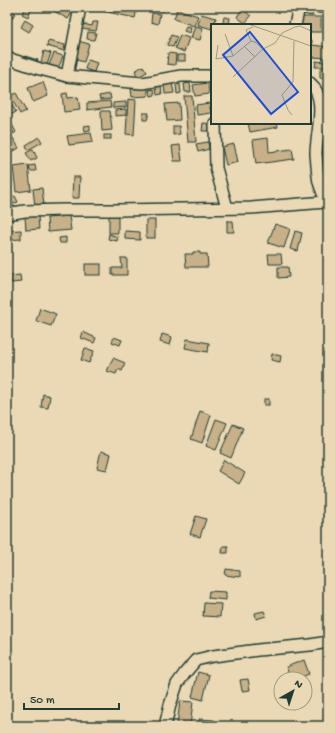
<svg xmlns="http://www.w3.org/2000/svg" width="335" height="733" font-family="'Gochi Hand',sans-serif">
<rect width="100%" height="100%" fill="#ebd9b6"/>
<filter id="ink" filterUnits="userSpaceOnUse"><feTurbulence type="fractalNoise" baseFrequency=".025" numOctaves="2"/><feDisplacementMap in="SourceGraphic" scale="8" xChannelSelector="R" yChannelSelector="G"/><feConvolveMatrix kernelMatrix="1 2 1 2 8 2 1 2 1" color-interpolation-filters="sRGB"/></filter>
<g filter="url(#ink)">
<g fill="#c8b188" stroke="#1f3d34">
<polygon points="26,7 31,10 28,17 22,14"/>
<polygon points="47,7 75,7 68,19"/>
<polygon points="104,7 137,7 135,18 103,11"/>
<polygon points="142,7 163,7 163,11"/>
<polygon points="301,7 307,7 314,9 312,16 299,13"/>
<polygon points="316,7 324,7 321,14 315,12"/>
<polygon points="7,9 15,13 10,22 7,20"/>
<polygon points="177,9 198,16 194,26 174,19"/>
<polygon points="242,9 251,16 245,23 237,17"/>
<polygon points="152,13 160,14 158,24 151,22"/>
<polygon points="201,14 216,18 214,25 212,25 212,29 198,25"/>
<polygon points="224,17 230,18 229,24 223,22"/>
<polygon points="298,17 321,17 321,32 310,32 310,25 298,25"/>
<polygon points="25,20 33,25 29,32 21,27"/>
<polygon points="93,22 98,22 96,31 82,29 83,24 92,26"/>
<polygon points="186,26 191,27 190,33 184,31"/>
<polygon points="195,26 203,28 200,40 191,38"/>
<polygon points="88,32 96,33 94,40 87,39"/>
<polygon points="171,35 177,37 173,47 167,45"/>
<polygon points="180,35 189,38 184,52 175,48"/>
<polygon points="310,39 312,40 312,45 328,47 328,58 311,57 310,59"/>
<polygon points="48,41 65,45 64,51 47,46"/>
<polygon points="78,41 89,44 84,62 73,59"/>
<polygon points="44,51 51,53 46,68 40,66"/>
<polygon points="54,53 63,56 58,69 49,65"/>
<polygon points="168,53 176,54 175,65 167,64"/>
<rect x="177" y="55" width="8" height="6"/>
<polygon points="25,56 38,60 36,67 23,62"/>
<polygon points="88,60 97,63 94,72 85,69"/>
<polygon points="316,61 325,62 324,67 315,67"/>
<polygon points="143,66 147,72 138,77 135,71"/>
<polygon points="320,69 325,69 325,79 320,78"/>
<polygon points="43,82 48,96 33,102 28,88"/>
<polygon points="172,83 174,93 165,94 164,84"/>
<polygon points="190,83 191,92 185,92 184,84"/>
<polygon points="208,83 209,94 195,96 193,85"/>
<polygon points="180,84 181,93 177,94 176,85"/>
<polygon points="156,86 161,86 162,94 157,95"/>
<polygon points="148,88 148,96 132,97 131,89"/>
<polygon points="154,89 155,95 151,96 149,90"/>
<polygon points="16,93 26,111 20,114 10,96"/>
<polygon points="67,93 68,98 78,97 80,110 64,112 62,94"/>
<polygon points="110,94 111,99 100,100 99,96"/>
<polygon points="184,96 192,96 196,142 188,142"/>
<polygon points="7,97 16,112 7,117"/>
<polygon points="128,99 136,100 134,135 126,134"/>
<polygon points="110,101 111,107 87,110 87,103"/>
<polygon points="126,102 126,107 113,108 113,103"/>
<polygon points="179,103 180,120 167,121 165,104"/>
<polygon points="209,103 211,113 197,115 196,105"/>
<polygon points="126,109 126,115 115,116 115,110"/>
<polygon points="101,111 110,111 112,130 102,131"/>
<polygon points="143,113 149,113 147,120 143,120"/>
<polygon points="10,121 16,132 14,134 8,123"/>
<polygon points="203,123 213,124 213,131 202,131"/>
<polygon points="248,123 277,123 278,127 250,132"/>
<polygon points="90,125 90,130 85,131 84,126"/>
<polygon points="173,126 179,126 180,134 173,135"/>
<polygon points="8,130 19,148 7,155 7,131"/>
<polygon points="91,133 93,142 69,145 67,136"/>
<rect x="104" y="135" width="7" height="4"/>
<polygon points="39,137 42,142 28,150 26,145"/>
<polygon points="268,138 269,152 292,149 294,159 256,164 253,140"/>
<polygon points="320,138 328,138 328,154 320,155"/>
<polygon points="208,142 209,149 198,152 196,144"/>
<polygon points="234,144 238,162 226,165 222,147"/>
<polygon points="180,145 182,161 174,161 172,146"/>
<polygon points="33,149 37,158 31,161 26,153"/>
<polygon points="328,159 328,177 325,178 323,160"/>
<polygon points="28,165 31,190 16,192 13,167"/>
<polygon points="35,165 36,171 30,171 29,166"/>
<polygon points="73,177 80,177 79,198 72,198"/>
<polygon points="42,188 44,206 35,207 33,189"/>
<polygon points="15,196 18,202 7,206 7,199"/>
<rect x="109" y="215" width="9" height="18"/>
<polygon points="38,216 39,229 26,230 25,217"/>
<polygon points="69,216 71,230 48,232 47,218"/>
<rect x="146" y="220" width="9" height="18"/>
<polygon points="227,221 233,221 234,232 227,232"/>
<polygon points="275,224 290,229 284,248 268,243"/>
<polygon points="21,230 21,239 8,240 7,231"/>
<polygon points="125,231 140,232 140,240 125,239"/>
<polygon points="295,231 302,233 298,251 290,249"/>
<polygon points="109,234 118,237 117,241 108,239"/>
<polygon points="66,237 66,243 60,243 59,238"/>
<polygon points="193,252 200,252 200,254 207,254 208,267 186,267 185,254 193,254"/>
<polygon points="268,254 281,254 282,264 269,264"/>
<polygon points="121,258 127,258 127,275 112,275 112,268 122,268"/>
<rect x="85" y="264" width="16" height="11"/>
<polygon points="278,267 288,267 289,277 278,278"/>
<polygon points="20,275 21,282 11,283 10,276"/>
<polygon points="40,308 56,314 51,326 36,321"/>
<polygon points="83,332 96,338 94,343 81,338"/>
<polygon points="162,334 172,337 170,345 160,342"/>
<polygon points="114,337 122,340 120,345 112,342"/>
<polygon points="187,339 209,343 208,352 185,348"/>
<polygon points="85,348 94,351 89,363 81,360"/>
<polygon points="272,354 281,356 280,362 271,360"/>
<polygon points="113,358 125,363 122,371 118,369 116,374 107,371"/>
<polygon points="43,394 50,396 48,408 41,407"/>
<rect x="264" y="399" width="5" height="6"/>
<polygon points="200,411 211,415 202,443 191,439"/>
<polygon points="216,419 227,423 216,450 206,446"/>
<polygon points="233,424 243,428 231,458 220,453"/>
<polygon points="101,451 111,454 107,470 97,468"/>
<polygon points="224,460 245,473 239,484 218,471"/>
<polygon points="196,516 206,519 200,537 190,534"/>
<polygon points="223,546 228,546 228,553 222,553"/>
<polygon points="226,569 240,571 240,577 225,575"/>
<polygon points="209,591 226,592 226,600 208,598"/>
<polygon points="204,603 221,604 220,617 203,616"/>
<polygon points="264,611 266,616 256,619 255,613"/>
<polygon points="304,660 309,674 296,679 291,679 286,667"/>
<polygon points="198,672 209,675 203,700 192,697"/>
<polygon points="248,679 250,690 242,691 240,680"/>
<polygon points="180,701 193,702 190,726 177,726"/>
<polygon points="199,719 214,720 214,726 198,726"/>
</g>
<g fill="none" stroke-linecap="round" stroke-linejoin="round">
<defs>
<g id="street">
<polyline points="295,25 299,7"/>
<polyline points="7,58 40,69 67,76 119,81 143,83 181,76 212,76"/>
<polyline points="67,76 80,7"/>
<path d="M310,83C328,98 316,133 316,154C317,163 317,173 319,182C321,189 324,195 326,202H328"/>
<polyline points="215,123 216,168 227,208"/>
<polyline points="7,214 25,211 64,210 115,210 251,208 326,202"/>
<polyline points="165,726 170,705 177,684 185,673 196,660 213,656 258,650 310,645 328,642"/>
</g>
</defs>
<use href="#street" stroke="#1f3d34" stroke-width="14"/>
<use href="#street" stroke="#ebd9b6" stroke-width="11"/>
</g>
</g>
<g transform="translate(211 24)">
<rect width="100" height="100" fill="#ebd9b6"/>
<path fill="none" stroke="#999b82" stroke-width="1" d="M37,0L100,22M14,10L22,32M40,17L44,18L52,25L64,19L71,9L84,3L89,2L100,7M7,21L5,35L22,32L40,17L35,6L42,3M34,23L44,33M22,53L52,25M81,91L77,86L71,71L82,58L83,17"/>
<path fill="#1d4ed8" fill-opacity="0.15" stroke="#1d4ed8" stroke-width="2" d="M39,8L87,68L60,90L12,31Z"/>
<rect width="100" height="100" fill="none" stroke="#1f3d34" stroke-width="2"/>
</g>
<rect width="335" height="733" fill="none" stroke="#ebd9b6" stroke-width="24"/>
<rect x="12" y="12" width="311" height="709" fill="none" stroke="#1f3d34" stroke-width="1.5" filter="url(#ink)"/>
<g transform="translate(293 691) rotate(39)"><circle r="19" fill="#ebd9b6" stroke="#999b82"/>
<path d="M0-3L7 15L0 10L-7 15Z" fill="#1f3d34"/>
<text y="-6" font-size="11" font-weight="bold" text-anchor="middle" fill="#1f3d34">N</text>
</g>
<path d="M24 703v6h95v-6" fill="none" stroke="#1f3d34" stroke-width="2"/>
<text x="30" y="703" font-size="12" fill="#1f3d34" stroke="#ebd9b6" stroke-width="3" paint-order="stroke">50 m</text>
</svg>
